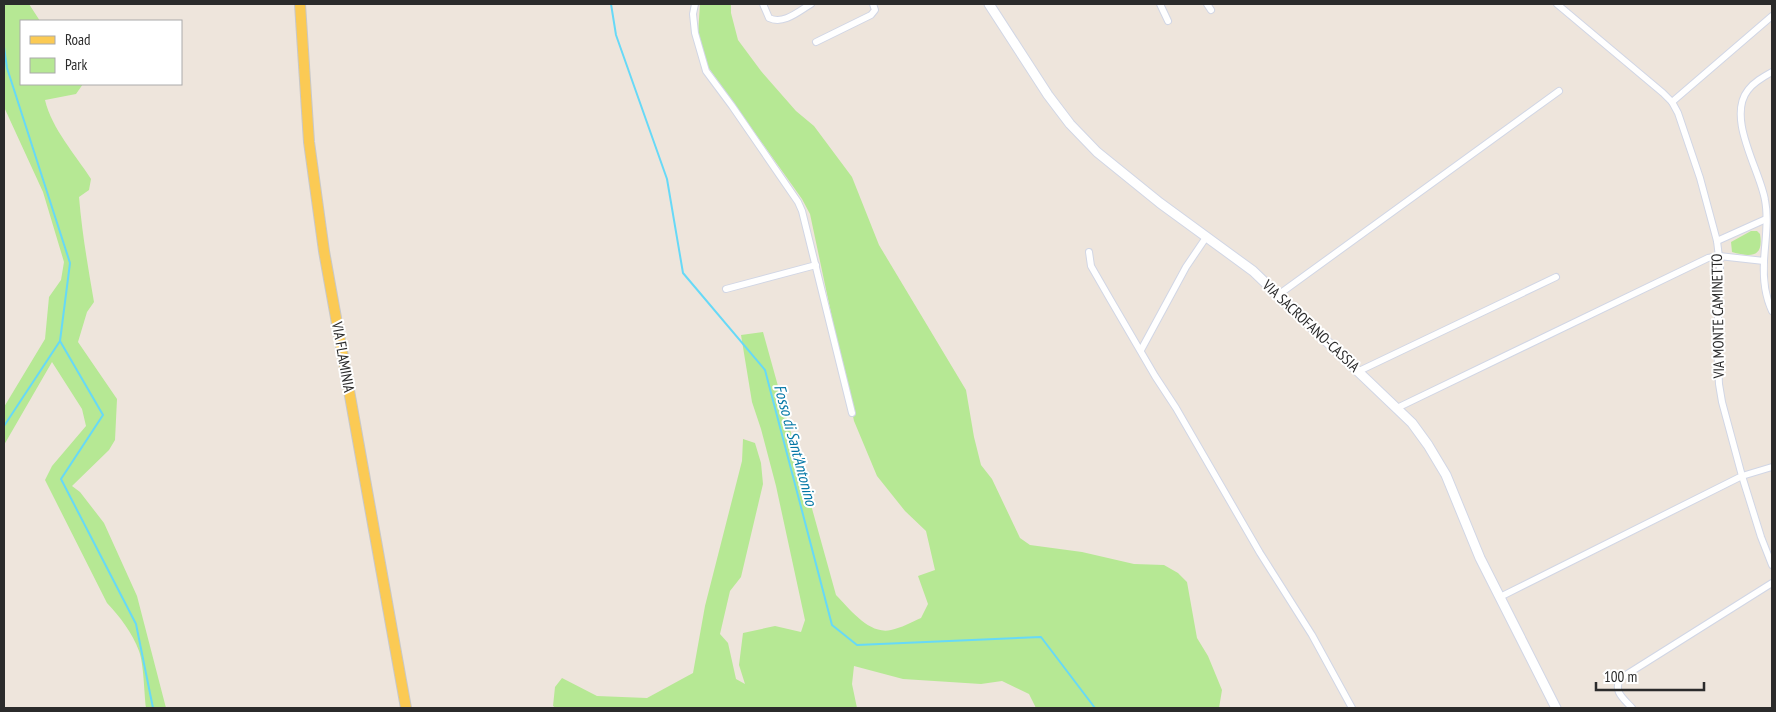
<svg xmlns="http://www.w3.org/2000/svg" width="1776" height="712" font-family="'PT Sans Narrow',sans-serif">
<rect width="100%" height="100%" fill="#eee5dc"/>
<g fill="#b6e894">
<path d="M4,4H29L40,21H21V84H83L76,94L45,100C52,129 75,154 91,179L89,190L79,197C82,233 88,267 94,302L87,312L78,342L117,399L115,440L109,450L72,486L80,492L104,523L137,596L166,708H146C144,692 144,665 139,651C132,632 120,617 107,603L45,480L52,466L86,426L82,409L52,362L4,445V407L45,339L49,297L61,280L64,262L43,192L4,107Z"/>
<path d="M700,4H731V13L738,40L761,71L796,111L814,126L852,177L879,245L966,390L974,437L981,465L992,479L1020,538L1030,545L1082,552L1134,564L1164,565L1178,573L1187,582L1197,638L1208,656L1222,690L1219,708H1036L1029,694L1002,681L981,684L903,679L854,666L852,684L857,708H556L553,706L555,687L562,678L597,696L647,698L693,673L705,606L742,461L743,439L755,443L761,463L763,484L741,577L730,591L720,634L728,643L736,679L745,684L739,665L743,633L775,626L801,632L805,620L776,486L761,429L752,402L741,335L763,332L836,595C850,609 869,635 891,630C901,628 912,622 921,618L928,604L918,576L935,570L926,531L905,511L877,476L854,421L810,214L802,199L708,67L698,34Z"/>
<path d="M1751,231H1757L1760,234C1764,258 1750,257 1732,252L1731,242Z"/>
</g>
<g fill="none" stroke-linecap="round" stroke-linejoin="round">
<g stroke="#67d9f7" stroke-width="2">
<polyline points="611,4 616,35 667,179 683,273 765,370 832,625 857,645 1041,637 1095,708"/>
<polyline points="4,47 7,68 70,263 60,341 4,426"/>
<polyline points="60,341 103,415 61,479 136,624 153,708"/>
</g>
<defs>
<g id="street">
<polyline points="695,4 693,14 695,33 706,71 732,106 798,202 802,211 852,413"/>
<path d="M763,4L769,18C784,25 799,11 811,4"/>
<polyline points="1160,4 1168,21"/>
<polyline points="1207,4 1211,10"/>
<polyline points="816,42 871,15 875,10 873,4"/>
<polyline points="1672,102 1772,16"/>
<polyline points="1717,241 1766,219"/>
<polyline points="1089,252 1091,266 1110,299 1155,376 1176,408 1260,553 1312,635 1352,708"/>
<path d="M1764,261C1763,278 1765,296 1772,311"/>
<polyline points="726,289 816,265"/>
<polyline points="1278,295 1559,91"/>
<polyline points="1141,350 1186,267 1207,236"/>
<polyline points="1359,371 1556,277"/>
<path d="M1397,408L1708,258L1719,256L1764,261C1765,241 1769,220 1765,200C1760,170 1726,118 1748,90C1754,82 1763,77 1772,72"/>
<polyline points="1772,467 1742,476 1761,537 1772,565"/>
<polyline points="1500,597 1742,476 1722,402 1719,384 1717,345 1720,265 1717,241 1700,178 1678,113 1672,102 1663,93 1557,4"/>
<path d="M1632,708C1624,699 1612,691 1621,678L1772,583"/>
</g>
<polyline id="secondary" points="989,4 1048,95 1070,124 1097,152 1160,203 1253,271 1412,423 1428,445 1446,475 1480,558 1556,708"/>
<polyline id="primary" points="300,4 309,142 324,251 406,708"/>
</defs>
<use href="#street" stroke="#d1d6e5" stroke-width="8"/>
<use href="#secondary" stroke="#d1d6e5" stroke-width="11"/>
<use href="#primary" stroke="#c8c8c8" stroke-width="12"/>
<use href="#street" stroke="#fff" stroke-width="6"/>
<use href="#secondary" stroke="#fff" stroke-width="9"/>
<use href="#primary" stroke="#fbca54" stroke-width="10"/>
</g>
<g text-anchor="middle" stroke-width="4" stroke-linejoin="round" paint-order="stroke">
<g font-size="15" fill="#2b2b2b" stroke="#fff">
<text transform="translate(1718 316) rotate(-91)" y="5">VIA MONTE CAMINETTO</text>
<text transform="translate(1311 326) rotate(43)" y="5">VIA SACROFANO-CASSIA</text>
<text transform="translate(343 357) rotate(80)" y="5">VIA FLAMINIA</text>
</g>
<g font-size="16" font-style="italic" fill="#0477a6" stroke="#fff">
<text transform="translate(796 445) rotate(75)" y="6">Fosso di Sant'Antonino</text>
</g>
</g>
<rect width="1776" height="712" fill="none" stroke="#2b2b2b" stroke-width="10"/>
<rect x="20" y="20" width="162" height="65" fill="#ffffff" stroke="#aaaaaa"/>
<rect x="30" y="36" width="25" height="8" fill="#fbca54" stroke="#aaaaaa"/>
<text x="65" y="45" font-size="15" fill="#2b2b2b">Road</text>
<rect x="30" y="58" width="25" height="15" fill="#b6e894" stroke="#aaaaaa"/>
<text x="65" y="70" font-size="15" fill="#2b2b2b">Park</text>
<path d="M1596 682v8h108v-8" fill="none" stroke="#2b2b2b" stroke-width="2.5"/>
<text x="1604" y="682" font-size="15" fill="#2b2b2b" stroke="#ffffff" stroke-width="4" paint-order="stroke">100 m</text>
</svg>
